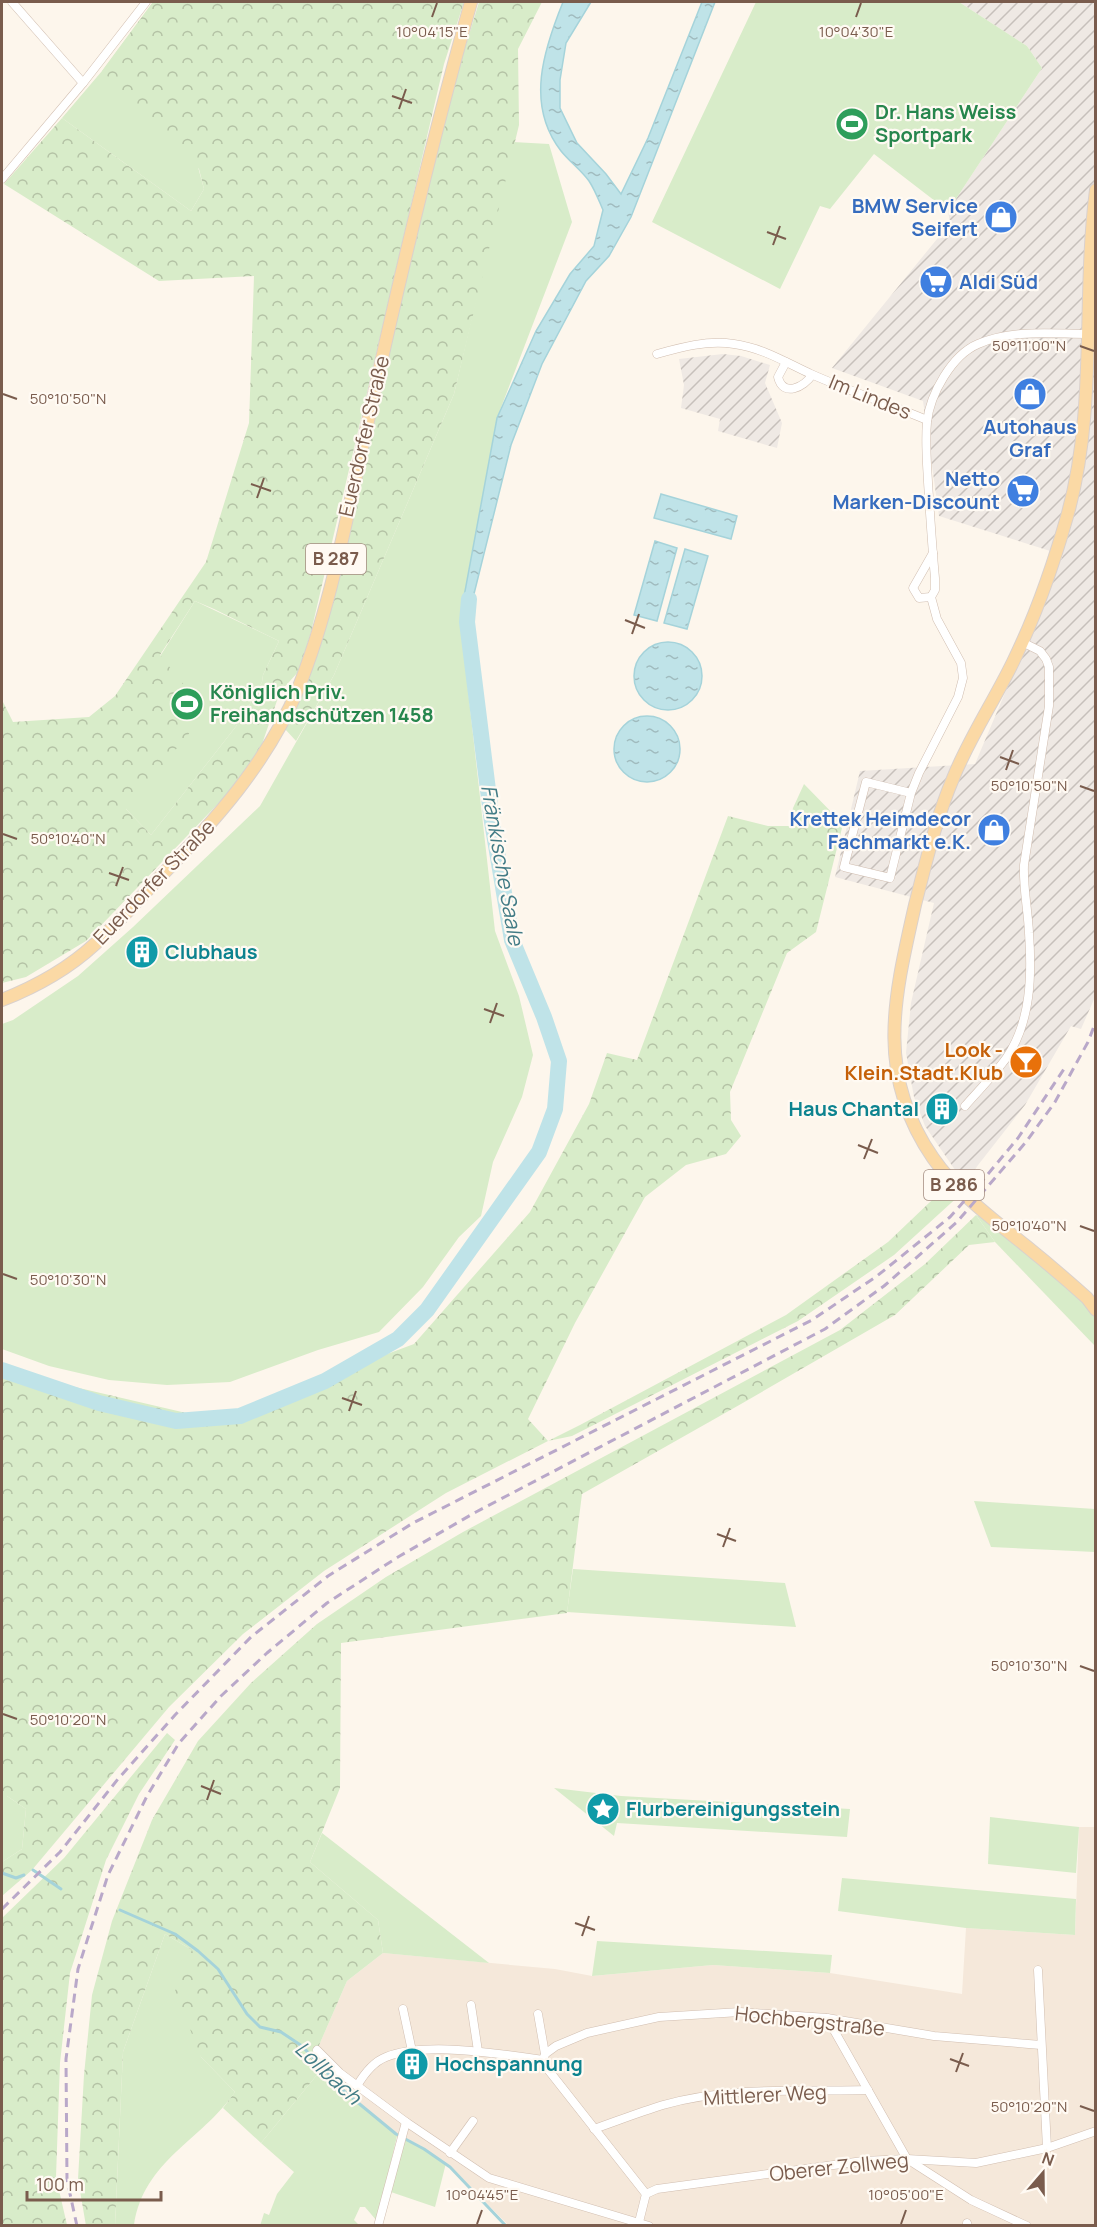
<svg xmlns="http://www.w3.org/2000/svg" width="1097" height="2227" font-family="Manrope,sans-serif">
<defs>
<pattern id="industrial-furrows" width="10" height="10" patternUnits="userSpaceOnUse" patternTransform="scale(1.5)"><rect width="10" height="10" fill="#efe9e4"/><path d="M-1 1l2-2M0 10L10 0M9 11l2-2" fill="none" stroke="#c7c0bb"/></pattern>
<pattern id="forest-crowns" width="20" height="18" patternUnits="userSpaceOnUse" patternTransform="scale(1.5)"><rect width="20" height="18" fill="#d8ecc9"/><path d="M2 6a3 3 0 1 1 6 0M12 15a3 3 0 1 1 6 0" fill="none" stroke="#b4c2a5"/></pattern>
<pattern id="water-ripples" width="26" height="14" patternUnits="userSpaceOnUse" patternTransform="scale(1.5)"><rect width="26" height="14" fill="#bfe3e8"/><path d="M2 4q2-2 4 0t4 0M15 11q2-2 4 0t4 0" fill="none" stroke="#a0bbbe"/></pattern>
</defs>
<rect width="100%" height="100%" fill="#fdf6ec"/>
<polygon fill="#f5e8da" points="1079,1827 1095,1827 1095,2225 508,2225 450,2166 421,2146 396,2133 326,2075 310,2057 317,2050 347,1981 383,1953 555,1969 592,1976 713,1965 830,1973 962,1994 966,1928 1075,1935"/>
<g fill="url(#industrial-furrows)">
<polygon points="959,2 1095,2 1095,997 1081,1029 1071,1026 1025,1105 964,1183 925,1126 914,1097 906,1053 911,1003 934,903 835,877 860,771 975,764 1063,555 939,516 923,401 832,368 950,223 948,211 1042,68 1027,46"/>
<polygon points="723,354 741,356 770,365 765,383 782,423 777,448 718,431 720,419 681,408 684,385 679,359"/>
</g>
<g fill="#d8ecc9">
<polygon points="153,2 204,189 191,211 62,118 102,71"/>
<polygon points="756,2 959,2 1027,46 1042,68 948,211 874,154 830,209 820,206 780,289 652,222"/>
<polygon points="513,142 549,144 572,222 497,418 463,602 467,681 495,931 519,996 533,1055 522,1097 493,1162 481,1216 459,1237 423,1287 379,1332 318,1350 230,1382 167,1385 109,1380 49,1366 2,1349 2,1024 13,1020 78,976 133,927 260,806 334,675 454,394"/>
<polygon points="195,601 279,641 263,675 262,682 241,720 151,835 126,809 140,688"/>
<polygon points="976,1215 995,1222 1095,1310 1095,1346 995,1242"/>
<polygon points="974,1501 1095,1509 1095,1552 991,1547"/>
<polygon points="573,1569 785,1583 796,1627 567,1612"/>
<polygon points="554,1788 621,1796 850,1809 847,1837 617,1823 614,1836"/>
<polygon points="2,1796 7,1796 26,1809 22,1849 2,1862"/>
<polygon points="990,1817 1079,1827 1076,1873 988,1864"/>
<polygon points="322,1833 489,1963 383,1953 378,1920 310,1862"/>
<polygon points="842,1878 1076,1899 1075,1935 966,1928 838,1911"/>
<path d="M165,1934L192,1950L201,2057L235,2092C201,2141 144,2160 134,2225L115,2226L123,2052Z"/>
<polygon points="597,1941 832,1955 830,1973 713,1965 592,1976"/>
<polygon points="321,2070 397,2136 377,2221 365,2207 360,2207 354,2220 359,2225 260,2226 264,2213 269,2215 277,2194 294,2172 261,2143"/>
<polygon points="402,2136 446,2163 435,2207 388,2191"/>
</g>
<g fill="url(#forest-crowns)" fill-rule="evenodd">
<path d="M153,2H464L444,64L311,632L299,671L280,692L262,744L238,783L86,941L26,977L2,983V700L13,722L89,717L115,696L206,562L249,423L254,276L159,281L4,184L62,118L191,211L204,189L199,169L102,71ZM195,601L214,609L279,641L263,675L262,682L241,720L151,835L126,809L188,735L198,720L201,706L160,655Z"/>
<polygon points="479,2 542,2 518,49 519,125 454,394 334,675 296,741 285,729 314,665 349,533 394,325 454,84"/>
<polygon points="804,784 843,824 816,932 787,953 730,1092 731,1120 741,1136 726,1154 686,1165 645,1197 575,1323 528,1419 548,1441 580,1425 786,1315 888,1242 951,1182 962,1193 894,1255 798,1321 572,1436 548,1441 446,1493 324,1571 243,1634 169,1707 32,1870 2,1896 2,1862 22,1849 26,1809 7,1796 2,1796 2,1370 212,1419 414,1344 530,1212 589,1104 607,1053 637,1060 728,816 768,826 789,826 793,808"/>
<polygon points="976,1215 995,1242 969,1245 895,1315 741,1404 582,1494 567,1613 341,1643 340,1788 310,1862 378,1920 383,1953 347,1981 317,2050 310,2057 321,2070 261,2143 223,2108 235,2092 201,2057 175,1991 192,1950 165,1934 123,2052 115,2225 86,2226 78,2179 84,2075 92,1995 112,1921 152,1820 198,1741 251,1683 317,1624 386,1577 463,1532 840,1330 925,1264"/>
<polygon points="167,1733 175,1740 139,1794 106,1860 70,1973 60,2063 56,2177 67,2225 2,2225 2,1918 64,1858"/>
</g>
<g fill="url(#water-ripples)" stroke="#a5d3da" stroke-width="1.5">
<path d="M563,2H591L566,43L560,80V108L577,143L606,174L621,194L648,138L702,2H715L631,217L609,256L586,281L542,364L511,445L467,622L463,602L497,418L536,331L570,274L594,246L603,210C599,201 595,190 589,181C581,170 569,161 561,151C525,105 544,49 563,2Z"/>
<polygon points="661,494 737,516 731,539 654,518"/>
<polygon points="655,541 677,548 657,621 634,615"/>
<polygon points="685,549 708,556 687,629 664,623"/>
<circle cx="668" cy="676" r="34"/>
<circle cx="647" cy="749" r="33"/>
</g>
<g fill="none" stroke-linecap="round" stroke-linejoin="round">
<g stroke="#a5d3da" stroke-width="3">
<polyline points="33,1870 61,1889"/>
<polyline points="2,1873 16,1878 24,1875"/>
<polyline points="120,1910 175,1934 198,1951 218,1969 247,2014 260,2027 281,2032 302,2046 345,2092 396,2134 424,2149 450,2167 506,2226"/>
</g>
<polyline stroke="#bfe3e8" stroke-width="16" points="2,1370 99,1403 176,1421 240,1416 325,1381 398,1339 427,1310 539,1152 555,1109 559,1061 544,1017 512,940 492,822 467,622 469,599"/>
<defs>
<g id="street">
<polyline points="12,2 83,83"/>
<polyline points="2,179 83,83 146,2"/>
<path d="M657,354C682,347 707,340 734,344C763,348 785,362 811,374C849,391 889,404 927,420"/>
<path d="M786,362L778,377C783,398 804,387 812,375"/>
<polyline points="931,597 919,598 913,588 933,553"/>
<path d="M911,793L866,782L844,867L890,878L911,793L919,773L958,697L963,678L961,663L937,619L931,597L935,590V578C932,546 930,514 928,482C927,462 925,442 927,422C930,394 952,355 978,344C1012,329 1052,334 1088,334"/>
<path d="M965,1106C979,1090 995,1074 1007,1057C1031,1021 1032,975 1029,933C1028,910 1023,888 1024,865L1049,706V667L1046,659L1040,651L1022,642"/>
<polyline points="1038,1970 1047,2148"/>
<polyline points="471,2005 478,2051"/>
<polyline points="403,2009 412,2051"/>
<polyline points="538,2014 545,2054"/>
<polyline points="827,2018 907,2159 971,2200 1027,2226"/>
<polyline points="317,2050 340,2073 406,2122 489,2178 649,2226"/>
<path d="M357,2086C364,2074 373,2062 386,2057C425,2041 502,2054 543,2060"/>
<path d="M594,2129C617,2121 640,2112 663,2105C729,2086 801,2092 868,2090"/>
<polyline points="450,2153 473,2121"/>
<polyline points="646,2194 546,2067 543,2060 545,2054 556,2046 587,2033 659,2017 740,2012 827,2018 934,2036 1041,2045"/>
<polyline points="639,2222 646,2194 657,2189 863,2161 907,2159 976,2163 1047,2148 1096,2131"/>
<polyline points="967,2223 968,2226"/>
<polyline points="378,2226 406,2122"/>
</g>
<g id="primary">
<path d="M1096,190C1082,297 1097,408 1068,513C1054,563 1036,615 1013,662C994,701 970,737 954,776C936,818 926,862 915,905C894,998 875,1074 933,1158C958,1194 993,1219 1026,1246C1047,1263 1067,1280 1087,1298L1096,1310"/>
<path d="M2,1000C35,987 68,969 95,944C117,924 138,900 159,878C215,821 267,763 298,689C332,605 348,509 368,421C399,280 432,140 471,2"/>
</g>
</defs>
<use href="#street" stroke="#d1beb0" stroke-width="9"/>
<use href="#primary" stroke="#dad1cd" stroke-width="14"/>
<use href="#street" stroke="#fff" stroke-width="8"/>
<use href="#primary" stroke="#fbd9a5" stroke-width="12"/>
<g stroke="#b9a8c9" stroke-width="3" stroke-dasharray="9 6" stroke-linecap="butt">
<polyline points="2,1909 60,1852 118,1779 175,1715 251,1637 328,1576 413,1523 812,1320 877,1276 950,1217 983,1180 1018,1138 1066,1066"/>
<polyline points="77,2226 67,2180 66,2059 78,1969 108,1875 147,1796 179,1743 221,1696 267,1653 327,1603 398,1557 476,1512 825,1329 884,1286 957,1222 1026,1142 1055,1102 1088,1042 1096,1021"/>
</g>
</g>
<path fill="none" stroke="#7a5c4d" stroke-width="2" d="M432,17L437,3M856,17L861,3M392,96L412,103M399,109L406,89M767,232L786,239M773,245L780,226M1080,346L1094,351M3,394L17,399M251,484L271,491M257,498L264,478M625,620L645,628M632,634L639,614M1000,757L1019,764M1006,770L1013,750M1080,786L1094,791M3,834L17,839M109,873L129,880M116,886L123,867M484,1009L504,1016M490,1023L497,1003M858,1145L878,1153M864,1159L872,1139M1080,1226L1094,1231M3,1274L17,1279M342,1398L362,1405M349,1411L356,1391M717,1534L736,1541M723,1547L730,1528M1080,1666L1094,1671M3,1714L17,1719M201,1786L221,1794M207,1800L214,1780M575,1923L595,1930M582,1936L589,1916M950,2059L969,2066M956,2072L963,2053M1080,2106L1094,2111M477,2224L482,2210M901,2224L906,2210"/>
<defs>
<symbol id="stadium-disc" viewBox="-11 -11 22 22"><circle r="9.5" fill="#2e9e5b" stroke="#fffaf3"/><path d="M0-5a6.5 5 0 1 0 0 10a6.5 5 0 1 0 0-10ZM-3.5-1.8h7v3.6h-7Z" fill="#fff"/></symbol>
<symbol id="shop-disc" viewBox="-11 -11 22 22"><circle r="9.5" fill="#3f7fe0" stroke="#fffaf3"/><path d="M-5-2.5h2.3a2.7 3.5 0 0 1 5.4 0H5L5.5 6h-11ZM-1.5-2.5h3a1.5 2.3 0 0 0-3 0Z" fill="#fff"/></symbol>
<symbol id="supermarket-disc" viewBox="-11 -11 22 22"><circle r="9.5" fill="#3f7fe0" stroke="#fffaf3"/><path d="M-6-5.5h2.5l.6 2H6L4.5 2H-2.5L-4.4-4H-6ZM-1.5 3.2a1.3 1.3 0 1 0 .1 0ZM3 3.2a1.3 1.3 0 1 0 .1 0Z" fill="#fff"/></symbol>
<symbol id="building-disc" viewBox="-11 -11 22 22"><circle r="9.5" fill="#0f9aa8" stroke="#fffaf3"/><path d="M-4-6H4V6H1V3H-1V6H-4ZM-2.5-4.3h1.7v1.8h-1.7ZM.8-4.3h1.7v1.8H.8ZM-2.5-1h1.7V.8h-1.7ZM.8-1h1.7V.8H.8Z" fill="#fff"/></symbol>
<symbol id="bar-disc" viewBox="-11 -11 22 22"><circle r="9.5" fill="#e8710a" stroke="#fffaf3"/><path d="M-6-5H6L.8 .8V4.5H3.5V6h-7V4.5H-.8V.8Z" fill="#fff"/></symbol>
<symbol id="sight-disc" viewBox="-11 -11 22 22"><circle r="9.5" fill="#0f9aa8" stroke="#fffaf3"/><path d="M0-6L1.8-2.2L6-1.7L2.9 1.2L3.7 5.4L0 3.3L-3.7 5.4L-2.9 1.2L-6-1.7L-1.8-2.2Z" fill="#fff"/></symbol>
</defs>
<g fill-rule="evenodd">
<use href="#stadium-disc" x="833" y="105" width="38" height="38"/>
<use href="#shop-disc" x="982" y="198" width="38" height="38"/>
<use href="#supermarket-disc" x="917" y="263" width="38" height="38"/>
<use href="#shop-disc" x="1011" y="375" width="38" height="38"/>
<use href="#supermarket-disc" x="1004" y="472" width="38" height="38"/>
<use href="#stadium-disc" x="168" y="685" width="38" height="38"/>
<use href="#shop-disc" x="975" y="811" width="38" height="38"/>
<use href="#building-disc" x="123" y="933" width="38" height="38"/>
<use href="#bar-disc" x="1007" y="1043" width="38" height="38"/>
<use href="#building-disc" x="923" y="1090" width="38" height="38"/>
<use href="#sight-disc" x="584" y="1790" width="38" height="38"/>
<use href="#building-disc" x="393" y="2045" width="38" height="38"/>
</g>
<g text-anchor="middle" stroke-width="4.5" stroke-linejoin="round" paint-order="stroke">
<g fill="#fffaf3" stroke="#a28b7f" stroke-width="1.5">
<rect x="306" y="544" width="60" height="30" rx="4.5"/>
<rect x="924" y="1170" width="60" height="30" rx="4.5"/>
</g>
<g font-size="18" font-weight="bold" fill="#7a5c4d">
<text x="336" y="565">B 287</text>
<text x="954" y="1191">B 286</text>
</g>
<g font-size="20" font-weight="bold" fill="#27864d" stroke="#fffaf3" text-anchor="start">
<text x="875" y="119">Dr. Hans Weiss<tspan x="875" dy="23">Sportpark</tspan></text>
<text x="210" y="699">Königlich Priv.<tspan x="210" dy="23">Freihandschützen 1458</tspan></text>
</g>
<g font-size="20" font-weight="bold" fill="#366cbe" stroke="#fffaf3" text-anchor="end">
<text x="978" y="213">BMW Service<tspan x="978" dy="23">Seifert</tspan></text>
<text x="959" y="289" text-anchor="start">Aldi Süd</text>
<text x="1030" y="434" text-anchor="middle">Autohaus<tspan x="1030" dy="23">Graf</tspan></text>
<text x="1000" y="486">Netto<tspan x="1000" dy="23">Marken-Discount</tspan></text>
<text x="971" y="826">Krettek Heimdecor<tspan x="971" dy="23">Fachmarkt e.K.</tspan></text>
</g>
<g font-size="20" fill="#7a5c4d" stroke="#fffaf3">
<text transform="translate(870 397) rotate(22)" y="7">Im Lindes</text>
<text transform="translate(364 436) rotate(-77)" y="7">Euerdorfer Straße</text>
<text transform="translate(154 882) rotate(-46)" y="7">Euerdorfer Straße</text>
<text transform="translate(810 2021) rotate(6)" y="7">Hochbergstraße</text>
<text transform="translate(765 2095) rotate(-3)" y="7">Mittlerer Weg</text>
<text transform="translate(839 2167) rotate(-6)" y="7">Oberer Zollweg</text>
</g>
<g font-size="20" font-weight="bold" fill="#0d838f" stroke="#fffaf3" text-anchor="start">
<text x="165" y="959">Clubhaus</text>
<text x="919" y="1116" text-anchor="end">Haus Chantal</text>
<text x="626" y="1816">Flurbereinigungsstein</text>
<text x="435" y="2071">Hochspannung</text>
</g>
<g font-size="20" font-weight="bold" fill="#c56008" stroke="#fffaf3" text-anchor="end">
<text x="1003" y="1057">Look -<tspan x="1003" dy="23">Klein.Stadt.Klub</tspan></text>
</g>
<g font-size="21" font-style="italic" fill="#437c86" stroke="#fffaf3">
<text transform="translate(502 865) rotate(80)" y="7">Fränkische Saale</text>
<text transform="translate(328 2073) rotate(43)" y="7">Lollbach</text>
</g>
</g>
<g font-size="15" text-anchor="middle" fill="#7a5c4d" stroke="#fffaf3" stroke-width="4.5" stroke-linejoin="round" paint-order="stroke">
<text x="432" y="37">10°04'15"E</text>
<text x="856" y="37">10°04'30"E</text>
<text x="1029" y="351">50°11'00"N</text>
<text x="68" y="404">50°10'50"N</text>
<text x="1029" y="791">50°10'50"N</text>
<text x="68" y="844">50°10'40"N</text>
<text x="1029" y="1231">50°10'40"N</text>
<text x="68" y="1285">50°10'30"N</text>
<text x="1029" y="1671">50°10'30"N</text>
<text x="68" y="1725">50°10'20"N</text>
<text x="1029" y="2112">50°10'20"N</text>
<text x="482" y="2200">10°04'45"E</text>
<text x="906" y="2200">10°05'00"E</text>
</g>
<rect width="1097" height="2227" fill="none" stroke="#7a5c4d" stroke-width="6"/>
<g transform="translate(1043 2173) rotate(20)" stroke="#fffaf3" stroke-width="4.5" paint-order="stroke">
<path d="M0-4.5L10 22L0 15L-10 22Z" fill="#7a5c4d"/>
<text y="-9" font-size="16" font-weight="bold" text-anchor="middle" fill="#7a5c4d">N</text>
</g>
<path d="M27 2191v9h134v-9" fill="none" stroke="#7a5c4d" stroke-width="3"/>
<text x="36" y="2191" font-size="18" fill="#7a5c4d" stroke="#fffaf3" stroke-width="4.5" paint-order="stroke">100 m</text>
</svg>
